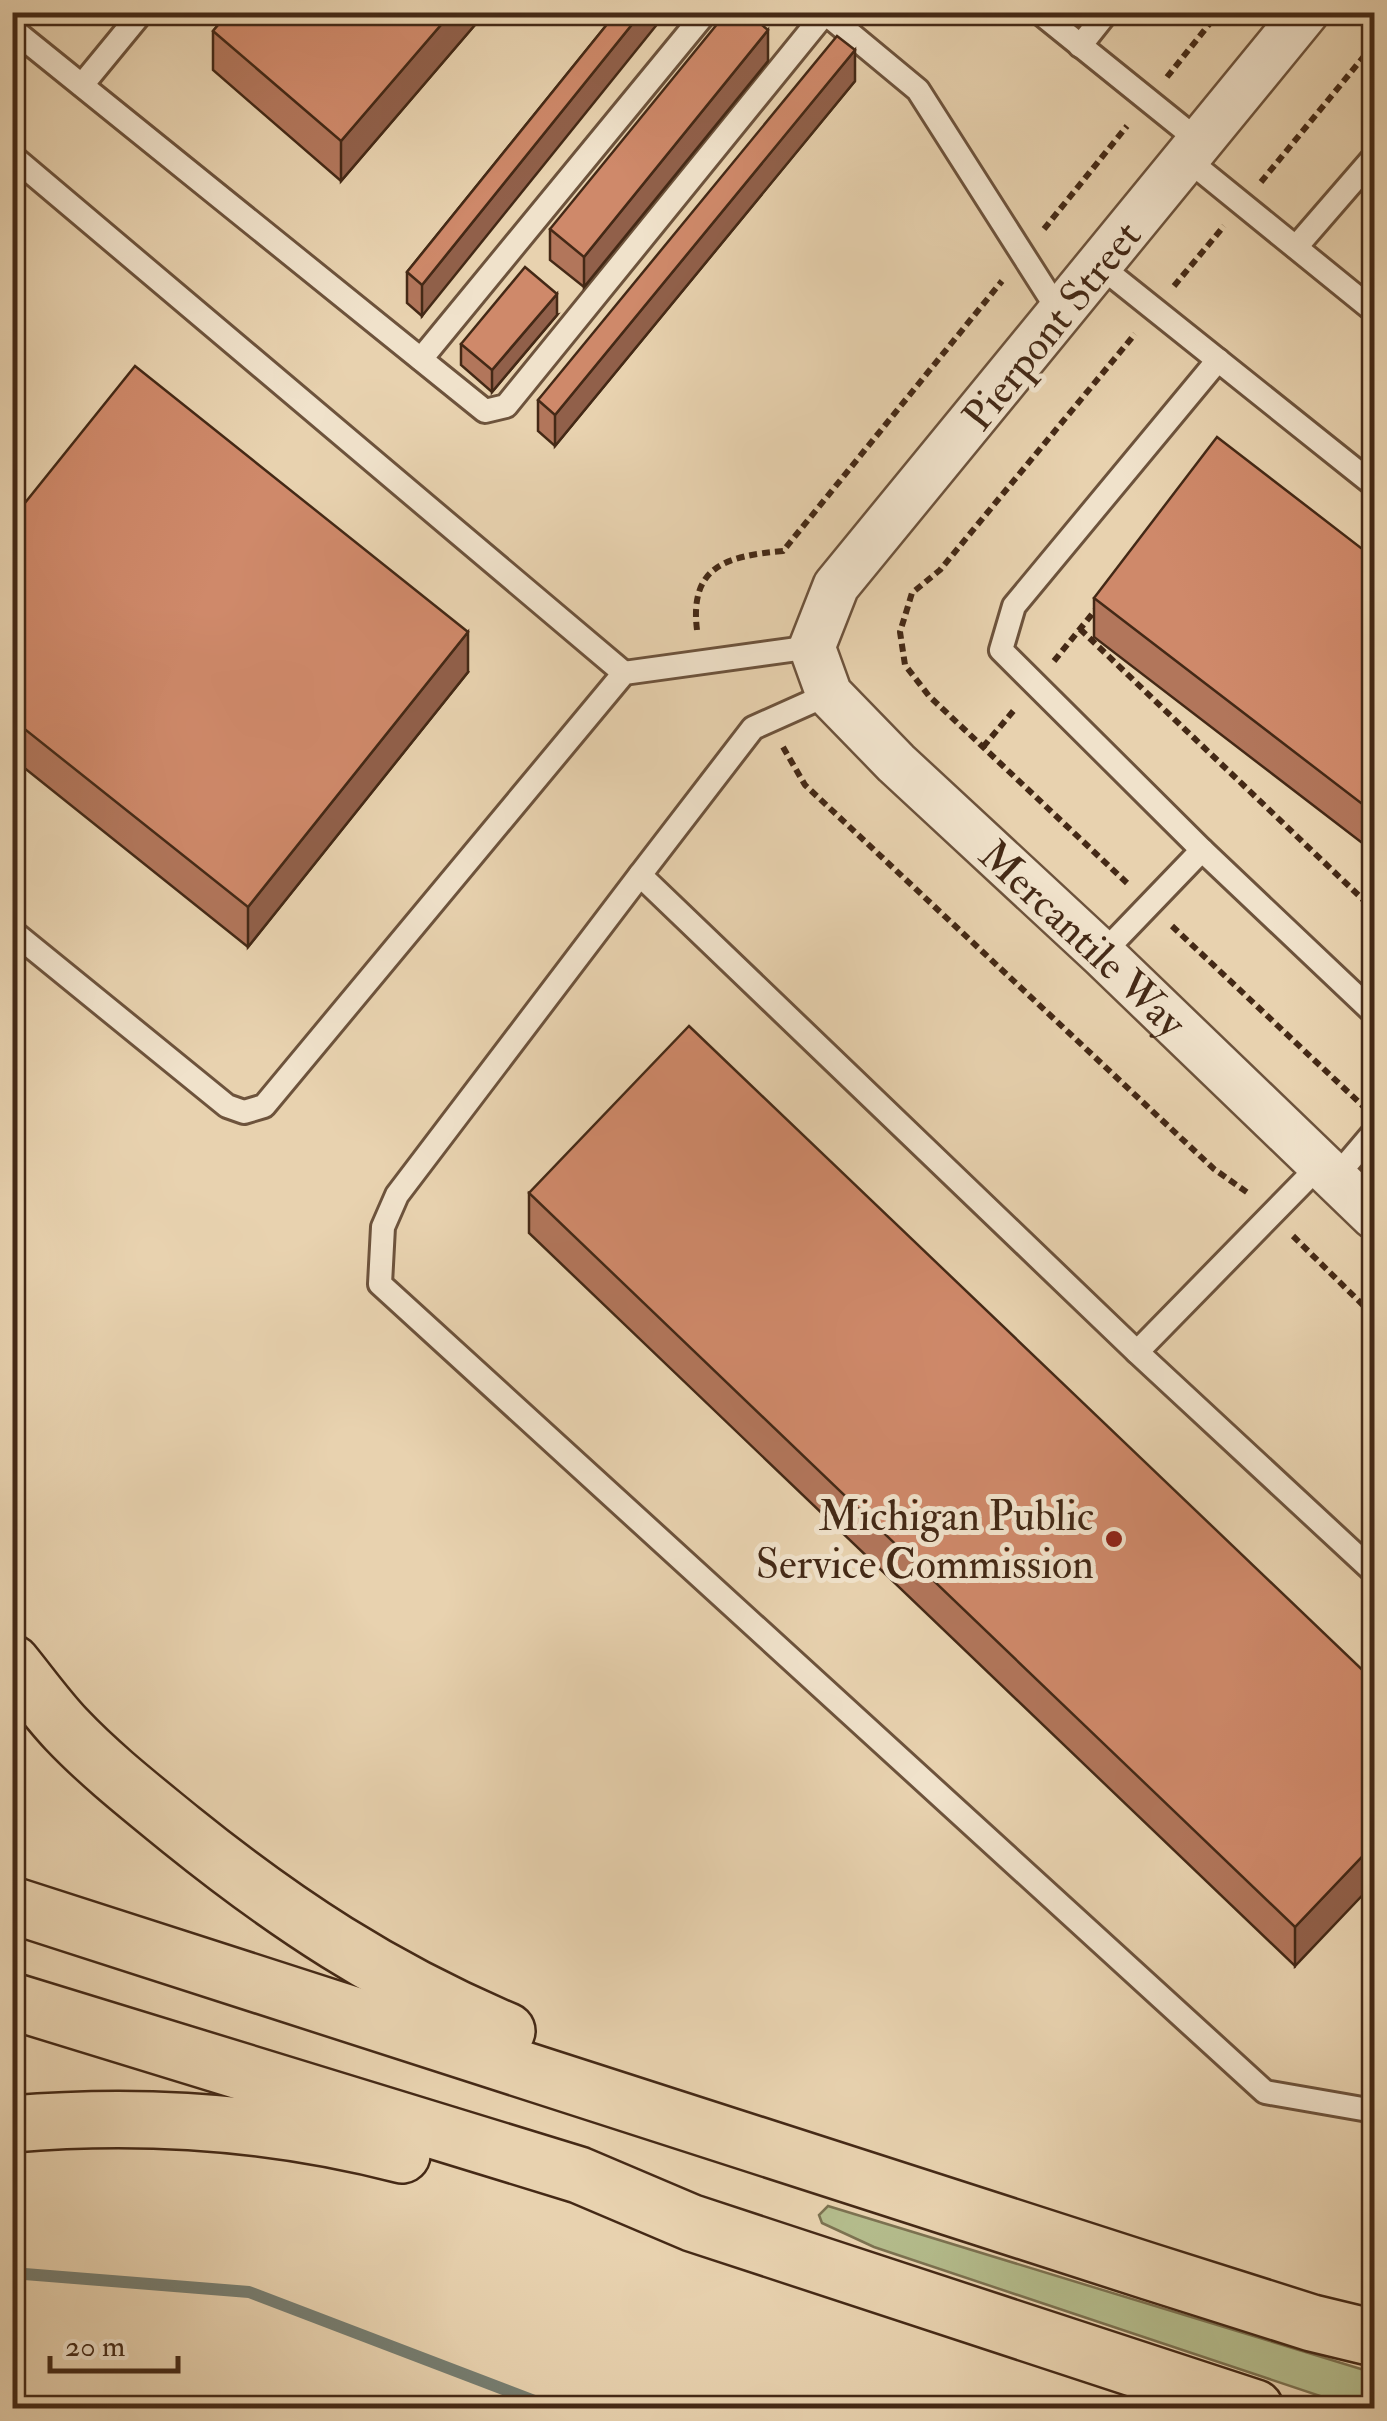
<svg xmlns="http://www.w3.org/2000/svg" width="1387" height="2421" font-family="'IM FELL Double Pica',serif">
<rect width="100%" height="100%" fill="#e8d2af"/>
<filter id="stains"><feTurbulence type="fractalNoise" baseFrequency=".002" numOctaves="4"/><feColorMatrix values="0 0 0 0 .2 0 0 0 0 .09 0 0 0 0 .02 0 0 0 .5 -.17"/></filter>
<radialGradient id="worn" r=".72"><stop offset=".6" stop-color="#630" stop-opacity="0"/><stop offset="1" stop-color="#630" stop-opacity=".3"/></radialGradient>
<polygon fill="#b4bc8c" stroke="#7c7251" stroke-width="2.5" points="828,2206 1374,2373 1374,2408 1356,2408 874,2247 822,2223 819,2215"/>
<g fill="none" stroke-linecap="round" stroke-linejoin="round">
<polyline stroke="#767e72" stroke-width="12" points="12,2273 249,2292 553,2408"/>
<defs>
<g id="service">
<polyline points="824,12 918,90 1060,313"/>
<polyline points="1039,12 1200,142"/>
<polyline points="12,29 485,411 506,406 825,13"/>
<polyline points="1080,46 1107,12"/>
<polyline points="82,85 142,12"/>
<polyline points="12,156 624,673"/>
<polyline points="1187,159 1374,311"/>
<polyline points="1296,247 1374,157"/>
<polyline points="1099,265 1374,485"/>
<polyline points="421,359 706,12"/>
<polyline points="1218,360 1014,606 1001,650 1202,850 1374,1013"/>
<polyline points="829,694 753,728 640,875 1137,1352 1374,1572"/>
<polyline points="640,875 397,1195 383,1227 380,1284 1265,2092 1374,2111"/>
<polyline points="12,931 227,1106 244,1112 264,1106 624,673 812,647"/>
<polyline points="1102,954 1202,850"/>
<polyline points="1335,1178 1374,1132"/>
<polyline points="1137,1352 1320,1165"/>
</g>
<g id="minor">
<path id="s1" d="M1306,12L836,586L812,647L829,694L896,763L1102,954L1374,1216"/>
</g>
<g id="motorway">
<path d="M12,1663C30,1685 47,1709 66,1729C101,1766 142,1798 181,1830C285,1914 384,1979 507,2031"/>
<polyline points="12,1905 1148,2271 1312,2323 1374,2338"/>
<polyline points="12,2001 579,2175 692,2223 1255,2408"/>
<path d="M12,2124C143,2113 275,2122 402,2155"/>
</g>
</defs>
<use href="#service" stroke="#6d533c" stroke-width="28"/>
<use href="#minor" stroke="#6d533c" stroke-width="50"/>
<use href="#motorway" stroke="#442916" stroke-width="60"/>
<g stroke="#442916" stroke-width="6" stroke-dasharray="8 5" stroke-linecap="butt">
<polyline points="1167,77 1219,12"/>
<polyline points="1261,182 1374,44"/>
<polyline points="1044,229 1127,126"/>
<polyline points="1174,286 1224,226"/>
<polyline points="1080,629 1374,910"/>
<path d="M697,630C689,565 728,556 783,551L1002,281"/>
<polyline points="1054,661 1097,608"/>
<polyline points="783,747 805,785 1214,1169 1248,1193"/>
<polyline points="983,747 1015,709"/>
<polyline points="1127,883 929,696 905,665 900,632 912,593 940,570 1135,334"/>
<polyline points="1172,926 1363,1106"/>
<polyline points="1293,1236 1374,1316"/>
</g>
<use href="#service" stroke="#f0e2cb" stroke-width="22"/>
<use href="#minor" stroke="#f0e2cb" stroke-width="45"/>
<use href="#motorway" stroke="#e8d2af" stroke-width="55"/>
</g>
<g fill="#b2765b" stroke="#442916" stroke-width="2.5">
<polygon points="229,12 486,12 341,181 213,70 213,31"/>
<polygon points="617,12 422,316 407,303 407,272"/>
<polygon points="768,61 584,287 550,260 550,229"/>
<polygon points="855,81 555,446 538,431 538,400"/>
<polygon points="557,315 492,392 461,365 461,344"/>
<polygon points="12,519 468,672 248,947 12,758"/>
<polygon points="1374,558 1374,852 1094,637 1094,598"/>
<polygon points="529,1193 1374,1681 1295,1966 529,1233"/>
</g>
<g fill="#91604a" stroke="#442916" stroke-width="2.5">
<polygon points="452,12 486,12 341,181 341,141"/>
<polygon points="642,12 667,12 422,316 422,285"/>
<polygon points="768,30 768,61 584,287 584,257"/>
<polygon points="855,50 855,81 555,446 555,415"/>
<polygon points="557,294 557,315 492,392 492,370"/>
<polygon points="468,632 468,672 248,947 248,907"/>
<polygon points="1374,1844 1374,1883 1295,1966 1295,1927"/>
</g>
<g fill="#cf896a" stroke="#442916" stroke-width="2.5">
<polygon points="229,12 452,12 341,141 213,31"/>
<polygon points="617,12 642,12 422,285 407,272"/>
<polygon points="727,12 746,12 768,30 584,257 550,229"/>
<polygon points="837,36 855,50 555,415 538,400"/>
<polygon points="525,267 557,294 492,370 461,344"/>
<polygon points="135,366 468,632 248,907 12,719 12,519"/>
<polygon points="1217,437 1374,558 1374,813 1094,598"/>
<polygon points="689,1026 1374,1681 1374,1844 1295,1927 529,1193"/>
</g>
<circle fill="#8f2418" stroke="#f0e2cb" stroke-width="4" cx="1114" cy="1539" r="10"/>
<g text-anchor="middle" stroke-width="10" stroke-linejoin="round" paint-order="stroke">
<g font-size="42" fill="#442916" stroke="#f0e2cb">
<text transform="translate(1051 325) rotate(-51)" y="15">Pierpont Street</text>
<text dy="15" stroke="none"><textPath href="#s1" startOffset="1210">Mercantile Way</textPath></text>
</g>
<g font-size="42" fill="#442916" stroke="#f0e2cb" text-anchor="end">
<text x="1094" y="1530">Michigan Public<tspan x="1094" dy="48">Service Commission</tspan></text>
</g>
</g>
<rect width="1387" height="2421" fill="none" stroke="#e8d2af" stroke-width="50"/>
<rect x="15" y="15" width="1357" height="2391" fill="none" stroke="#442916" stroke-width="5"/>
<rect x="25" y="25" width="1337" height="2371" fill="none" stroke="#442916" stroke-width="2.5"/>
<path d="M50 2356v15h128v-15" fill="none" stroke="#442916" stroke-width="5"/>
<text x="65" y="2356" font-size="30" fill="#442916" stroke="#f0e2cb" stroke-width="8" paint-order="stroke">20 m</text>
<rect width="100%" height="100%" filter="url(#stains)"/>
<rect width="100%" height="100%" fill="url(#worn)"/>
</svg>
